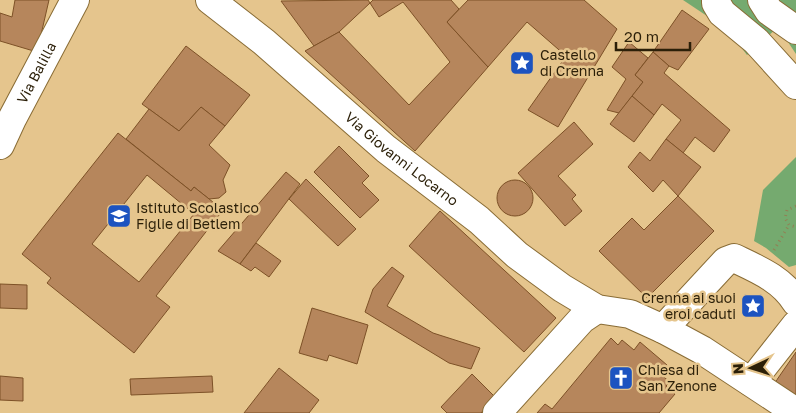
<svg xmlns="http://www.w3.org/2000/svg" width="796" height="413" font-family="'Golos Text',sans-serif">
<rect width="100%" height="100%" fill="#e5c58d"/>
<g fill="#75aa6f">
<polygon points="683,0 796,0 796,54 778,27 747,55 728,30"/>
<polygon points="796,157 796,265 789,267 766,248 754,241 763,190"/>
</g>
<g fill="#b6865c" stroke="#7d5127" fill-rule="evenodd">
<polygon points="15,0 49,0 37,52 0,41 0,13 12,17"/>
<polygon points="368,0 370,3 339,32 314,46 281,1"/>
<polygon points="373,0 451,0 459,9 447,22 488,67 415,151 305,51 339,32 409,105 450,62 403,2 379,17 370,3"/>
<polygon points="468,0 584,0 617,29 558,127 528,110 566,56 527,22 488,67 447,22"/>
<polygon points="682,10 709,29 678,70 669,66 653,52"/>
<polygon points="629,42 648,58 635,75 643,82 619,113 607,110 626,79 612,67"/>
<polygon points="186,46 250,95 225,126 201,107 179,131 142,104"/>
<polygon points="653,52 669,66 664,73 730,130 714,152 695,137 683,153 666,139 681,120 662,104 654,115 632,96 643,82 635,75"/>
<polygon points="632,96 654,115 634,142 610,124"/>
<polygon points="201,107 225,126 209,145 230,165 223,180 226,192 219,198 209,199 194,187 191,191 126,139 149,109 179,131"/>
<polygon points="574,122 593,144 558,176 576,195 572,199 582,211 565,226 518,173"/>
<path d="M118,133L191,191L194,187L223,210L156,296L170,307L134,353L47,283L51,278L22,254ZM147,175L194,214L139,282L92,244Z"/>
<polygon points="666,139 701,167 678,196 663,180 653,192 628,167 640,152 650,161"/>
<polygon points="339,146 369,176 362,183 379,200 360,218 314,172"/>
<polygon points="286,172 300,184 240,264 218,251"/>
<polygon points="306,179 356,229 338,246 289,199"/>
<circle cx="515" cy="198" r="18"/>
<polygon points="678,196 714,231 647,298 599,251 632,218 644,230"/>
<polygon points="440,211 556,318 524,352 409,246"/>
<polygon points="256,243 281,261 269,277 255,267 251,271 240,264"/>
<polygon points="392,267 404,276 387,306 433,333 480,348 471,369 449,363 365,312 373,289"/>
<polygon points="0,284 27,285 27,309 0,308"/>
<polygon points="312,308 368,325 357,364 329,355 327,361 299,353"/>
<polygon points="611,338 618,345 622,340 634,350 640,342 667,365 660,374 670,382 666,386 675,394 659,413 537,413 545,404 552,409"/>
<polygon points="796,352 796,399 774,384"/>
<polygon points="279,368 319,400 309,413 244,413"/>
<polygon points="472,374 495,397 481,413 447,413 441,407"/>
<polygon points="0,376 23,378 23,401 0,400"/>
<polygon points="212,376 213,392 131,395 130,379"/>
</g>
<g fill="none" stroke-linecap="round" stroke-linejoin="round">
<defs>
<g id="minor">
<path id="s1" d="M210,0L264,42L386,149L479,220L517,255L562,288L597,309L630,314L663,329L702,350L796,412"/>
<polyline points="716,0 716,3 722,13 756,41 796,85"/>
<polyline points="762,0 769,11 796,30"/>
<path id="s2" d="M0,145L12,119L75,0"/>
<path d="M663,329L726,261L734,258C757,269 782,279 796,302"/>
<polyline points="751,382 796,325"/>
<polyline points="497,413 582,319 597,309"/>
</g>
</defs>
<use href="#minor" stroke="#896c35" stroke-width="30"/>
<g stroke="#947d53" stroke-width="3" stroke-dasharray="1 4" stroke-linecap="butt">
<polyline points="796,206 787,210 785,218 789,225 796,227"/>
<polyline points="774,250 789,225"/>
</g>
<use href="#minor" stroke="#fff" stroke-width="28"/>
</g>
<defs>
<symbol id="sight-square" viewBox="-11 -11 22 22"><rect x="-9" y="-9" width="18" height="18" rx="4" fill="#1c53c0" stroke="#e5c58d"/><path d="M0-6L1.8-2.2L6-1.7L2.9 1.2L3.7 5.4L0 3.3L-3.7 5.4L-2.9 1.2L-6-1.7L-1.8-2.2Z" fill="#fff"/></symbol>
<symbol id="school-square" viewBox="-11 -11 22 22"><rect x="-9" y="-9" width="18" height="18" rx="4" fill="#1c53c0" stroke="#e5c58d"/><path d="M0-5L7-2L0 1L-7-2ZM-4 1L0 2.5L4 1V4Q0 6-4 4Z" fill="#fff"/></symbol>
<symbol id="church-square" viewBox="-11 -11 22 22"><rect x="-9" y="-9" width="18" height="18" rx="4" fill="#1c53c0" stroke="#e5c58d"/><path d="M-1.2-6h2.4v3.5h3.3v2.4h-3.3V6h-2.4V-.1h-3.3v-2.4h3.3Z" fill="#fff"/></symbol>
</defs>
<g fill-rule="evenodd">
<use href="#sight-square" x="508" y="49" width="28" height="28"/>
<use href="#school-square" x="105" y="202" width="28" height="28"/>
<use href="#sight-square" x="739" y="292" width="28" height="28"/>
<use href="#church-square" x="607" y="364" width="28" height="28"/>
</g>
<g text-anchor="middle" stroke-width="5" stroke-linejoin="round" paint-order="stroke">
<g font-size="14" fill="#2b1f08" stroke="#e5c58d" text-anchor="start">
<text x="540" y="60">Castello<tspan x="540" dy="16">di Crenna</tspan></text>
<text x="136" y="213">Istituto Scolastico<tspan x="136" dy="16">Figlie di Betlem</tspan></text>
<text x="736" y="303" text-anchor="end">Crenna ai suoi<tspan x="736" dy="16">eroi caduti</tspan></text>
<text x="638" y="375">Chiesa di<tspan x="638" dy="16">San Zenone</tspan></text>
</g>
<g font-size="14" fill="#2b1f08" stroke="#e5c58d">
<text dy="5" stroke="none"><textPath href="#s2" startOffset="81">Via Balilla</textPath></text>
<text dy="5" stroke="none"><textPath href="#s1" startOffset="249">Via Giovanni Locarno</textPath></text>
</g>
</g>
<g transform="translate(751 368) rotate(266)" stroke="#e5c58d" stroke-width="4" paint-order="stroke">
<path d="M0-4L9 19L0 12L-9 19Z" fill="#2b1f08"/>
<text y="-8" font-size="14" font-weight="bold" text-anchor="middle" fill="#2b1f08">N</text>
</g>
<path d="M616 42v8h74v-8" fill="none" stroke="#2b1f08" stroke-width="2.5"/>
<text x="624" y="42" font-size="15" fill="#2b1f08" stroke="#e5c58d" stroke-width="4" paint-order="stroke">20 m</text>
</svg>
